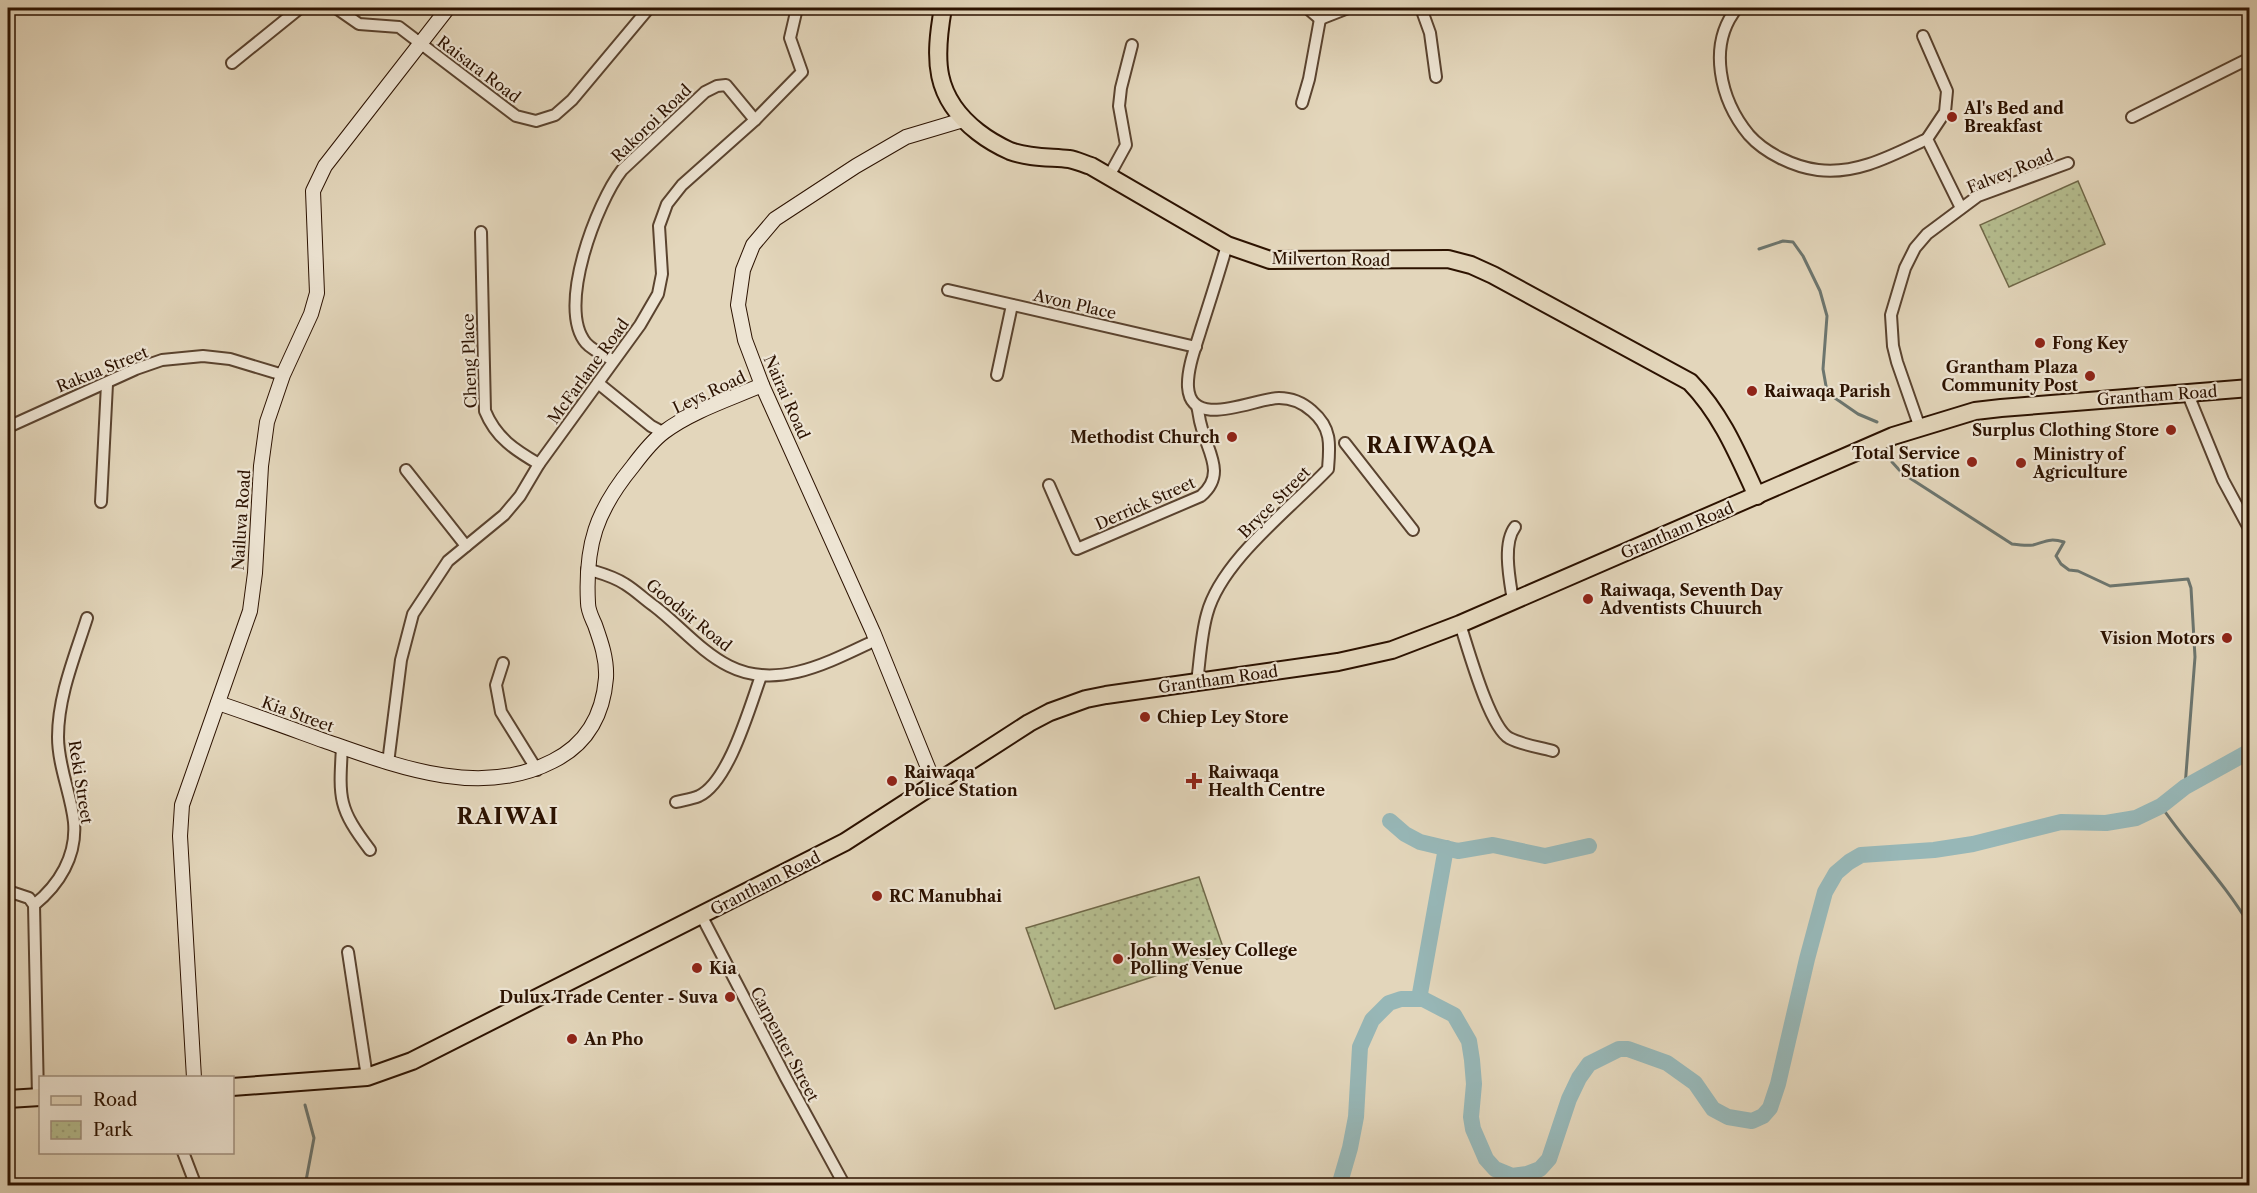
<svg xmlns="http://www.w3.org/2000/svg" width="2257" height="1193" font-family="'Libre Caslon Text',serif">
<defs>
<pattern id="park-dots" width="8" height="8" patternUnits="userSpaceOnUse" patternTransform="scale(1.5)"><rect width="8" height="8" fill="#b5bd8f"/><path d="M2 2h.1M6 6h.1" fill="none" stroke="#9ca17a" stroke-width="1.8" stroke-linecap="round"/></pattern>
</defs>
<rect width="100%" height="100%" fill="#e3d6bb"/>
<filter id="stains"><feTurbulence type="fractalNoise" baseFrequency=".00333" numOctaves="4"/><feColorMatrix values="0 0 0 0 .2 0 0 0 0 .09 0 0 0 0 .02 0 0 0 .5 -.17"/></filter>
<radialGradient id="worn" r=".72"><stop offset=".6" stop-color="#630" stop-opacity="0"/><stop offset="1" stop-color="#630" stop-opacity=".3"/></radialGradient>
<g fill="url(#park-dots)" stroke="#706848" stroke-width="1.5">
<polygon points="2078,181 2105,244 2009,287 1980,225"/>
<polygon points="1199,877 1225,953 1055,1009 1026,928"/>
</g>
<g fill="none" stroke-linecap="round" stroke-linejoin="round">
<g stroke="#6c756e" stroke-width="3">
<polyline points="1759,249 1783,241 1793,242 1803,256 1820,291 1827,316 1823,369 1826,386 1832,396 1858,414 1877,422"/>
<path d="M1892,462L1902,473L2012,544C2019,545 2027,546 2033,545C2047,541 2050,538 2064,542L2056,556L2061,564L2069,570L2078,571L2110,586L2188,579L2191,588L2195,657L2185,787"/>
<path d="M2161,806C2189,847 2224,882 2250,926"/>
<polyline points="305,1105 314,1138 305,1186"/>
</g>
<g stroke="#97b7b7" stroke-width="16">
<polyline points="1390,821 1405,834 1420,842 1458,851 1493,845 1545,856 1589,846"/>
<polyline points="1419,999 1446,848"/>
<polyline points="1339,1186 1350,1148 1356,1117 1360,1047 1372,1020 1389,1003 1401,999 1423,999 1454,1015 1469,1041 1472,1060 1474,1084 1471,1117 1473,1129 1486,1159 1495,1169 1512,1176 1527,1174 1540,1169 1549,1159 1569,1099 1579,1078 1589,1064 1619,1049 1628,1049 1667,1063 1695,1083 1713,1109 1728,1117 1752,1121 1763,1116 1770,1108 1778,1084 1807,959 1825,892 1836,873 1849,862 1861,855 1934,850 1973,844 2061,822 2106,823 2136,818 2161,806 2185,787 2250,751"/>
</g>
<defs>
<g id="street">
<polyline points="336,8 359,24 399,27 516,116 536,121 555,115 572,100 649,8"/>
<polyline points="1307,8 1320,19"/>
<polyline points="1421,8 1430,33 1436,77"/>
<path d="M1737,8C1707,45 1720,100 1749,135C1765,153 1794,167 1818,170C1857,175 1893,155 1927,139"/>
<polyline points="2046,8 2049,8"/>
<polyline points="1320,19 1348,8"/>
<polyline points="1923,36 1947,91 1945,112 1927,139 1961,208"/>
<polyline points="232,63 300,8"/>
<polyline points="1302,103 1309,79 1320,19"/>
<polyline points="2132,117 2250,58"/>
<polyline points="1109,176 1126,145 1119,106 1121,88 1132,45"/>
<path d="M481,232L485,411C496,438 515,450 539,464"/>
<polyline points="948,290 1196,347"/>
<path d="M613,360C605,356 592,350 586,343C556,308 597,202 622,170L705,92L717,86L726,85L755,120"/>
<polyline points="997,375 1012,305"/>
<polyline points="598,383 651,426 664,433"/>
<polyline points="2187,392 2223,480 2250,530"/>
<polyline points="8,427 136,369 162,360 203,356 230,359 283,375"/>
<polyline points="1920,428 1897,362 1893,346 1891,315 1905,268 1915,248 1927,234 1978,196 2068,163"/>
<polyline points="1345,443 1413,530"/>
<polyline points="406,470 466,546"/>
<path d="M1049,485L1077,549L1201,496C1227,474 1207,451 1201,425C1199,419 1199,413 1197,406"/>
<polyline points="101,502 107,384"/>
<path d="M587,569C600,573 613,576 625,584C635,590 644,599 654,606C679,625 701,652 729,666C778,691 831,661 876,640"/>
<path d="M1513,601C1510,581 1502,544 1515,527"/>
<path d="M1460,624C1468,648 1489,726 1509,738C1522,745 1539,747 1553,751"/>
<polyline points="503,663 496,685 501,712 537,770"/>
<path d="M1197,682C1200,660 1201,635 1207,614C1221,561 1290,509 1328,469C1330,445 1332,428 1312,411C1303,403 1291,398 1279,398C1255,398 1191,431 1188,387C1187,368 1196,346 1201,329C1210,301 1219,273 1227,245"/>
<path d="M342,747C339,799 338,808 370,850"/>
<polyline points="388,763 401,660 413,614 448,561 504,515 520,496 539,464 640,325 658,294 662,274 659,226 667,204 682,185 755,120 802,72 790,38 797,8"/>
<path d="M676,802C684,800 692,799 699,796C729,782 750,706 761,676"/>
<polyline points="8,891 29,898 34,905 38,1097"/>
<path d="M34,905C59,885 77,856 74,822C71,794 58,766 58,737C58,696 75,656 87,618"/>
<polyline points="701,915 786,1078 845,1186"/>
<polyline points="348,952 367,1077"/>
<polyline points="183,1152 196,1186"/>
</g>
<g id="secondary">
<path d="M218,703C254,715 289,728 325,741C396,766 480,799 553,761C587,744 603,715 606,678C607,659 601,642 595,625C592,618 588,611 588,603C585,545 596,511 633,466C642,454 652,441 664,432C692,411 730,399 762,385"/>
<polyline points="935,785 873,632 762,385 745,340 738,305 743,270 753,245 775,219 856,166 906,137 963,120"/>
<polyline points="194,1078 180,836 182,805 250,611 255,573 261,466 267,422 283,375 311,314 317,293 313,191 325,166 448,8"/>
</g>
<g id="primary">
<path d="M943,8C934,59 933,97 978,132C987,139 999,146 1010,151C1029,158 1049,157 1069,159C1076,160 1084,164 1091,166L1227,245L1270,260L1448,259L1471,265L1493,275L1690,382C1722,415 1738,455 1757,496"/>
<polyline points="232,1087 367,1077 412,1061 845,842 1029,723 1050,712 1086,699 1106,695 1338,662 1392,650 1460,624 1893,436 1975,411 2001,408 2250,388"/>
<polyline points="8,1099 40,1097"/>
</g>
</defs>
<use href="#street" stroke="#5a432f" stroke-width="14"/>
<use href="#secondary" stroke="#2c1200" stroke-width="16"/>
<use href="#primary" stroke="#2c1200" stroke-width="20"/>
<use href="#street" stroke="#ede4d3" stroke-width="10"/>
<use href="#secondary" stroke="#ede4d3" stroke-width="14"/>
<use href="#primary" stroke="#e3d6bb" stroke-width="16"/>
</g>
<g fill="#8f2418" stroke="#ede4d3" stroke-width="2">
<circle cx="1952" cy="117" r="6"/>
<circle cx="2040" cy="343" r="6"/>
<circle cx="2090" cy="376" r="6"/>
<circle cx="1752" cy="391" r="6"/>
<circle cx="2171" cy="430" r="6"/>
<circle cx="1232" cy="437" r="6"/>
<circle cx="1972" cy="462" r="6"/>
<circle cx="2021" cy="463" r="6"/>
<circle cx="1588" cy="599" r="6"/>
<circle cx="2227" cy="638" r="6"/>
<circle cx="1145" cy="717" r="6"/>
<circle cx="892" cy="781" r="6"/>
<path d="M1191 772h6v6h6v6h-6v6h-6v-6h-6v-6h6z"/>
<circle cx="877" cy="896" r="6"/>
<circle cx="1118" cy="959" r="6"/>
<circle cx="697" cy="968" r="6"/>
<circle cx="730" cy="997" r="6"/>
<circle cx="572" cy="1039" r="6"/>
</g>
<g text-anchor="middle" stroke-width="4.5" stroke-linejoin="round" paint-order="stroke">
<g font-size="16" fill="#2c1200" stroke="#ede4d3">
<text transform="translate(479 69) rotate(37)" y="6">Raisara Road</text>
<text transform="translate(651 123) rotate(-44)" y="6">Rakoroi Road</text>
<text transform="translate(2010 171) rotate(-22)" y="6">Falvey Road</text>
<text transform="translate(1331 259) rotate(1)" y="6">Milverton Road</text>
<text transform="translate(1075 304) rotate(13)" y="6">Avon Place</text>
<text transform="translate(469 361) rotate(-92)" y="6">Cheng Place</text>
<text transform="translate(102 369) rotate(-22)" y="6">Rakua Street</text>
<text transform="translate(588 371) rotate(-54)" y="6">McFarlane Road</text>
<text transform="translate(709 392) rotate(-25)" y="6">Leys Road</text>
<text transform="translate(2157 395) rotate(-4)" y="6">Grantham Road</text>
<text transform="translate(787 397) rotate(66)" y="6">Nairai Road</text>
<text transform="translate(1274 502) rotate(-45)" y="6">Bryce Street</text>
<text transform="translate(1145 503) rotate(-24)" y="6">Derrick Street</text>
<text transform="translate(241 520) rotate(-86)" y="6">Nailuva Road</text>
<text transform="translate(1677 530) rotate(-23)" y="6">Grantham Road</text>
<text transform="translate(689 615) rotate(39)" y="6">Goodsir Road</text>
<text transform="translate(1218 679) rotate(-8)" y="6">Grantham Road</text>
<text transform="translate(298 714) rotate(20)" y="6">Kia Street</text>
<text transform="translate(81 782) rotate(81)" y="6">Reki Street</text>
<text transform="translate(765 883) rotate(-27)" y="6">Grantham Road</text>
<text transform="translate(785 1044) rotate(62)" y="6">Carpenter Street</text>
</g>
<g font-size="16" font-weight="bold" fill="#2c1200" stroke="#ede4d3" text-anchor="start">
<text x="1964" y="114">Al's Bed and<tspan x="1964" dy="18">Breakfast</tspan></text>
<text x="2052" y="349">Fong Key</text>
<text x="2078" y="373" text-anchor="end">Grantham Plaza<tspan x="2078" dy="18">Community Post</tspan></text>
<text x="1764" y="397">Raiwaqa Parish</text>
<text x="2159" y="436" text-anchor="end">Surplus Clothing Store</text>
<text x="1220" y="443" text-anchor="end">Methodist Church</text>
<text x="1960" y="459" text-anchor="end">Total Service<tspan x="1960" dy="18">Station</tspan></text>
<text x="2033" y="460">Ministry of<tspan x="2033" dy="18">Agriculture</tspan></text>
<text x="1600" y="596">Raiwaqa, Seventh Day<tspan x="1600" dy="18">Adventists Chuurch</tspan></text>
<text x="2215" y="644" text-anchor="end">Vision Motors</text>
<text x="1157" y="723">Chiep Ley Store</text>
<text x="904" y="778">Raiwaqa<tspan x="904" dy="18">Police Station</tspan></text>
<text x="1208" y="778">Raiwaqa<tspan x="1208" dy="18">Health Centre</tspan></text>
<text x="889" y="902">RC Manubhai</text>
<text x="1130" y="956">John Wesley College<tspan x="1130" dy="18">Polling Venue</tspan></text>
<text x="709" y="974">Kia</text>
<text x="718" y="1003" text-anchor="end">Dulux Trade Center - Suva</text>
<text x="584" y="1045">An Pho</text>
</g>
<g font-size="22" font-weight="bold" letter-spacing="1.5" fill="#2c1200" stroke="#ede4d3">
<text x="1431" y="453">RAIWAQA</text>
<text x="508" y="824">RAIWAI</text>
</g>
</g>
<rect width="2257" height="1193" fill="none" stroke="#e3d6bb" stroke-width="30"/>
<rect x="9" y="9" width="2239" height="1175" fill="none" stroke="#2c1200" stroke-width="3"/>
<rect x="15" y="15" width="2227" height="1163" fill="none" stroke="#2c1200" stroke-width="1.5"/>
<rect x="39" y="1076" width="195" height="78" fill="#ede4d3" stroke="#a0907f" stroke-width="1.5"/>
<rect x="51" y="1096" width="30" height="9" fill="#e3d6bb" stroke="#a0907f" stroke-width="1.5"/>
<text x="93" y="1106" font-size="18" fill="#2c1200">Road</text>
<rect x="51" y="1121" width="30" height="18" fill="url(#park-dots)" stroke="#a0907f" stroke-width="1.5"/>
<text x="93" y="1136" font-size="18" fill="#2c1200">Park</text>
<rect width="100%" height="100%" filter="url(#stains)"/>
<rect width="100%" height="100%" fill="url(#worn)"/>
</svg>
